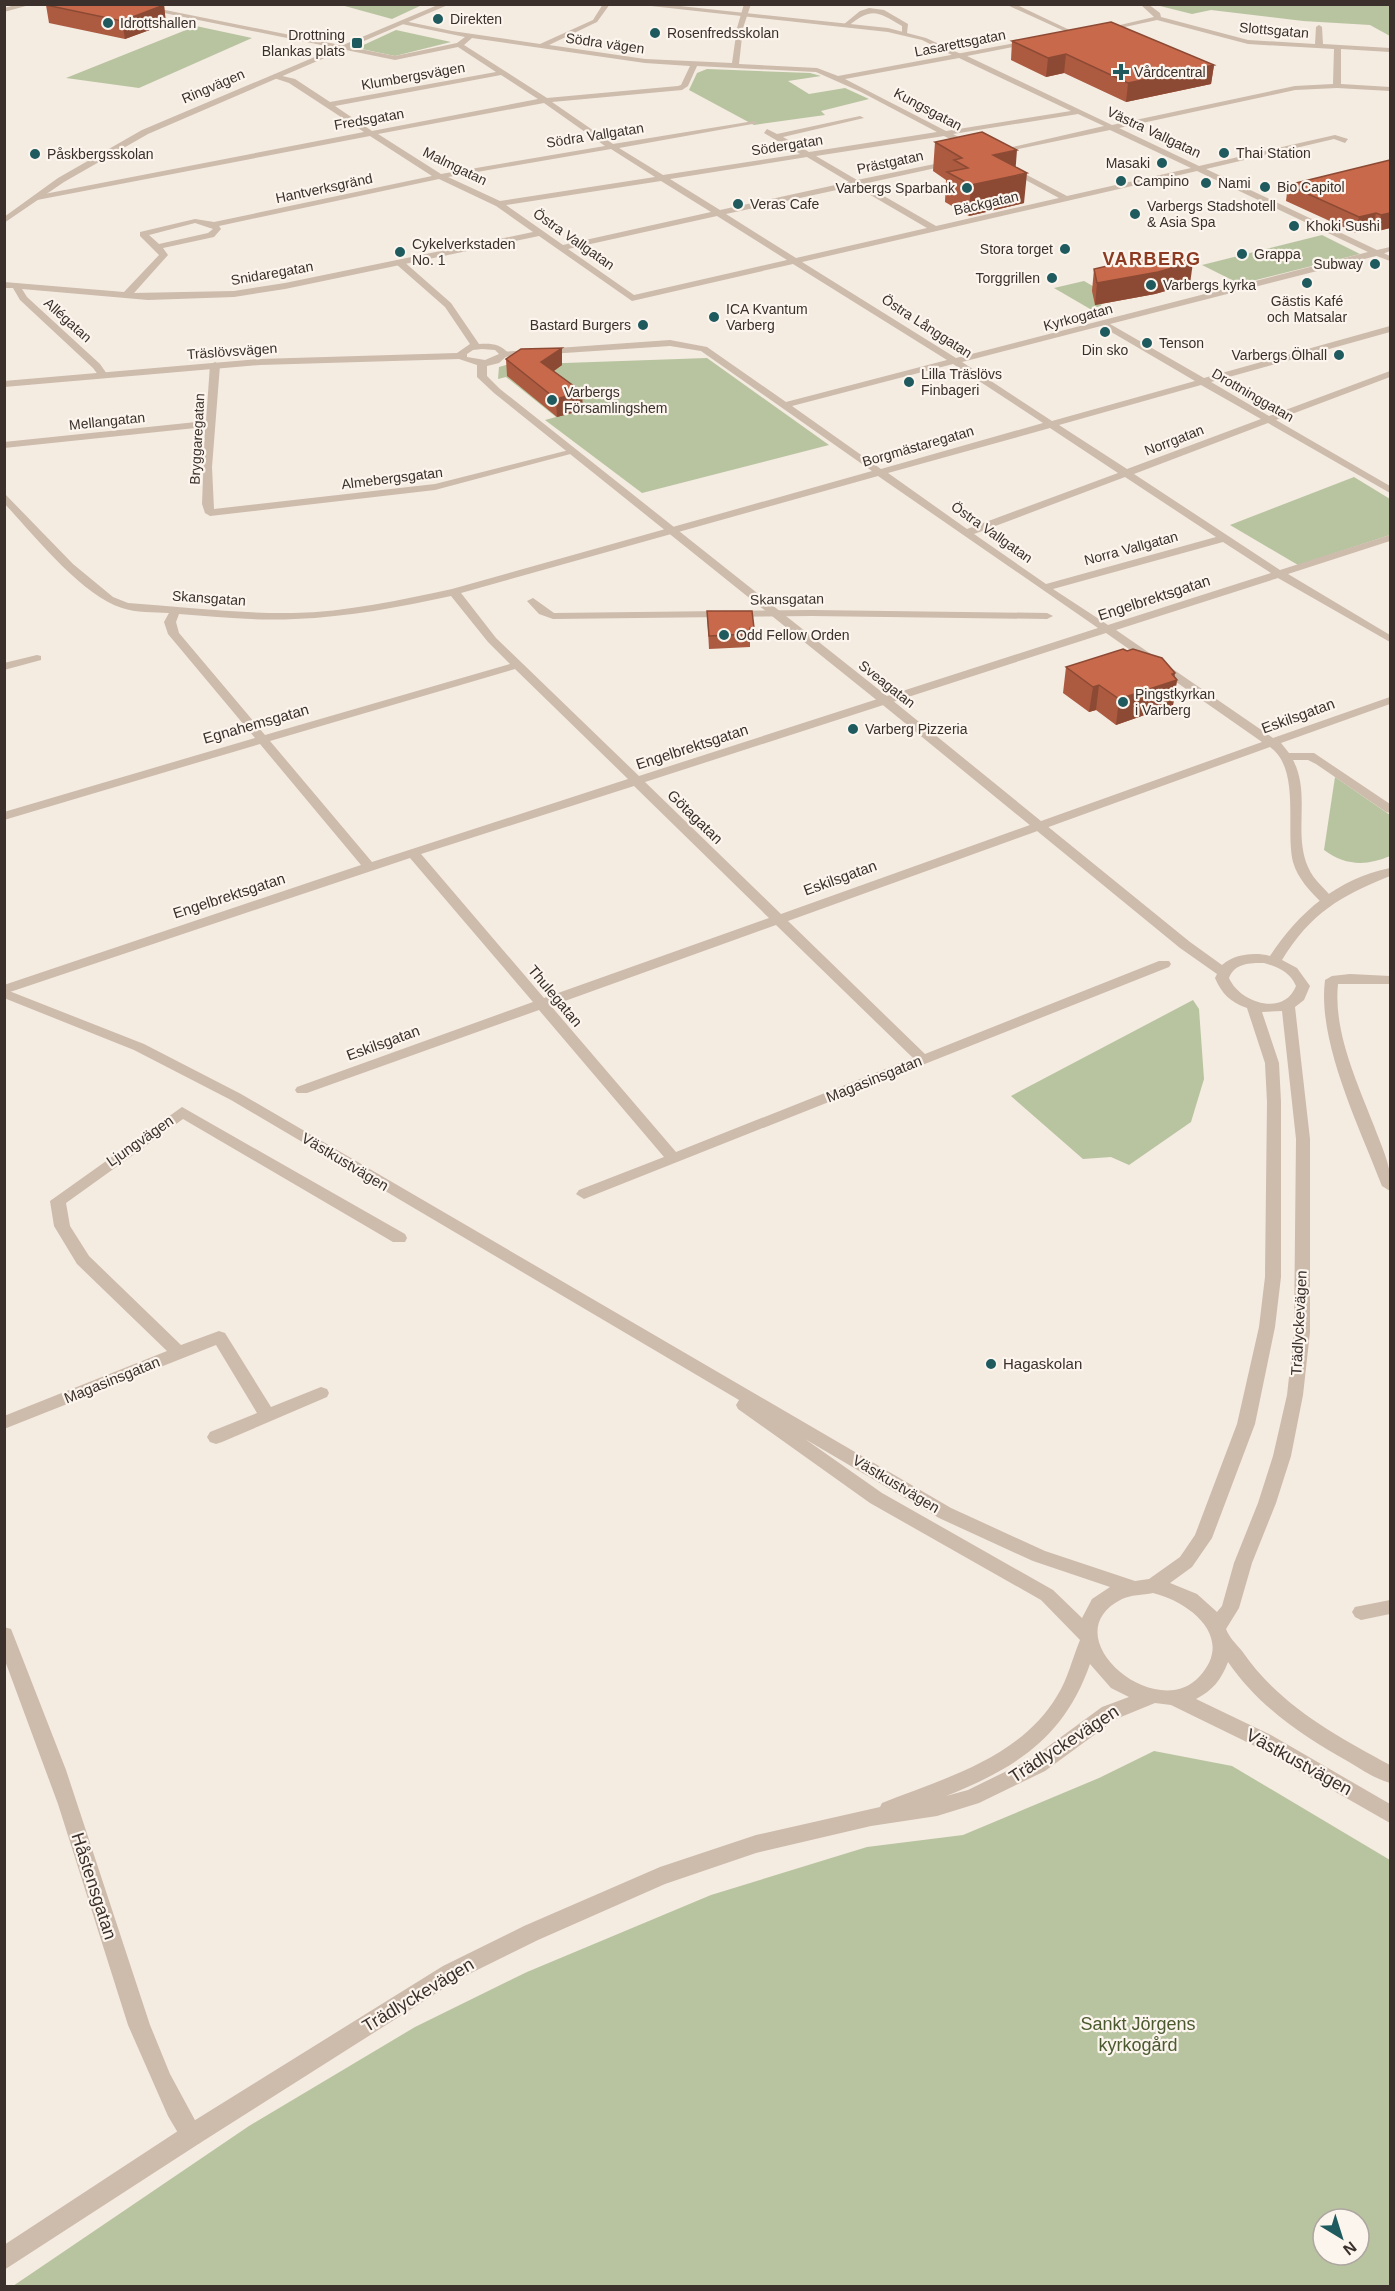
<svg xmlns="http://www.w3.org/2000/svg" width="1395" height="2291" font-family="Arial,sans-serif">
<rect width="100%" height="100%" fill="#f4ebe1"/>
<g fill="#b8c4a0" fill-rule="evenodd">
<polygon points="341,5 422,5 392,19"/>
<polygon points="1156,5 1390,5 1390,36 1370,25 1303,21 1211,10 1192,14"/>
<polygon points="196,26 252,38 139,88 66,78"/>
<polygon points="396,30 451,42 395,56 357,48"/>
<polygon points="707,69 810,73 821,76 788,81 809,94 845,88 869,99 821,111 825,115 754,125 689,90 697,73"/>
<polygon points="1322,235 1360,254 1240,284 1202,265"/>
<polygon points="1084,281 1098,289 1104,300 1097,313 1054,288"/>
<polygon points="707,358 829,445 642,493 545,420 556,417 506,377 498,379 499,367 506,365"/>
<polygon points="1354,477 1390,499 1390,535 1298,565 1230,525"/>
<path d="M1335,777L1390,815V856C1367,866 1345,866 1324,850Z"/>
<polygon points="1193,1000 1199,1009 1204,1079 1191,1122 1129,1165 1111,1157 1083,1159 1011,1096"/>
<path d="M1154,1751L1232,1766L1390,1860V2286H13L249,2126L415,2027L527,1972L711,1895L867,1847L963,1835L1099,1778ZM1323,2219H1359V2255H1323Z"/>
</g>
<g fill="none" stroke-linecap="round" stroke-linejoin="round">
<g fill="#cdbbac" fill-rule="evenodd">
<polygon points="19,4 33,4 4,12 4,8"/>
<path d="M120,4H135L395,56L457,43L465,37L402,24L404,21L452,31L540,44L593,20L603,4H610L597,22L549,45L645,59L732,63L737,28L744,4H751L743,28L739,64L817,68L838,76L1031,40L1033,43L967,56L1112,125L1295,86L1333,84L1334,49L1248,44L1157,20L1102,32L1099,30L1154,17L1140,4H1148L1160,13L1161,17L1248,40L1315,44L1316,27L1319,25L1322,27L1323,44L1390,48V52L1341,49V84L1390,87V91L1337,88L1295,90L1119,128L1199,166L1335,135L1348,139L1345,143L1334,139L1206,169L1377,250L1390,247V251L1380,255L1110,324L1204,378L1390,326V332L1211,382L1269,416L1390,371V377L1276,420L1390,486V493L1268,423L1134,474L1280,570L1390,535V541L1288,574L1390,635V642L1278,578L1116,630L1273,738L1390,697V704L1281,743L1289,753H1314L1390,804V813L1386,812L1316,764L1308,760H1293C1311,794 1293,833 1308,867C1314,881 1325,888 1334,900L1332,903H1322C1310,891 1298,879 1293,862C1285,829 1301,769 1270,747L788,921L925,1054L1159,961H1169L1171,964L1169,967L584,1199L576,1194L579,1190L664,1157L539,1010L307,1093H297L295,1090L297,1087L533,1002L410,858L4,994V985L361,865L260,744L4,820V812L255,738L168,634L164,622L169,613C154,612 136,613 122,608C81,595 34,535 4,503V493L73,564L113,597L128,603C183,607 238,614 293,613C347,612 400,600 452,589L872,471L701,351L670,346L504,357L501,356V352L670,340L707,347L786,402L947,360L793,264L632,301L539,236L285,289L234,297L148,300L22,289L27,297L100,364L107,374L99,376L93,368L20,300L13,288H4V282L124,292L159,255L140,236V232L195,219L214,222L432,176L370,136L37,200L33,198L34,196L364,132L289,83L274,78V74L295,79L330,102L496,72L458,47L395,60ZM472,38L645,63L690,66L681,85L678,86L547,98L464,45ZM959,58L1071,111L946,131L845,79ZM697,66L816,72L861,92L937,132L809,152L783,137L864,118L860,116L777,134L767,129L764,133L800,154L663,175L619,148L758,123L754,121L613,144L552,102L682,90L688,86ZM501,75L538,99L372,131L335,106ZM544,103L605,146L441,174L378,134ZM1078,114L1104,126L991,152L995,154L1110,130L1191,168L1067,196L1010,166H1007V170L1059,198L936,226L863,184L954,164V160L857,180L816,156L944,136L973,150H976V146L953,134ZM611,149L655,177L500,201L448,177ZM807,157L849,182L720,210L670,179ZM1197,171L1368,252L956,358L802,262ZM439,179L496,206L533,232L285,283L234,291L134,293L168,255L163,248L214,237L221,229L219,226ZM661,181L711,212L563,245L506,205ZM855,186L927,228L796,258L726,214ZM717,216L787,260L634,295L568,249ZM195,223L213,229L208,233L159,244L149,235ZM1101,326L1195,381L1052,421L962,362ZM953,364L1043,423L881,469L792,406ZM1201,385L1261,419L1127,469L1059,425ZM1050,428L1118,473L967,529L888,473ZM878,476L1098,628L639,776L496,638L461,593ZM1125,477L1216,537L1046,584L974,534ZM1223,542L1271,573L1108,625L1053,589ZM451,596L488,642L510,664L265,735L179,633L176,622L179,614C218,617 256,621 295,619C348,617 400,607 451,596ZM1106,633L1262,742L781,914L645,782ZM515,669L628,779L372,862L270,741ZM634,786L769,918L544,998L421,854ZM776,925L913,1058L676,1152L551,1006Z"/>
<polygon points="1005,4 1015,4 1078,34 1073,35"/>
<path d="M869,8L884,10L908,24L907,33L902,34V26C877,11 872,7 848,26L843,25L860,11Z"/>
<polygon points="215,362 220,365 212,467 214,509 435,484 573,449 578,452 435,490 210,516 205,513 202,504 205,427 4,448 4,442 206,421 210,365"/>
<polygon points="533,598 554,613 812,610 1047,613 1053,616 1047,619 812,616 553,619 539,614 527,601"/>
<polygon points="37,655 41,656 41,660 4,670 4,663"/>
<path d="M1350,974L1390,976V984H1338C1333,1031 1357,1082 1374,1126C1382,1148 1393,1168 1390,1191L1382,1186C1360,1128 1317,1042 1325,980L1332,976Z"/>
<polygon points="182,1107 405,1234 407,1238 405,1242 393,1242 183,1119 66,1203 70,1226 89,1256 181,1345 219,1331 225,1333 271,1407 321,1387 327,1389 329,1393 327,1397 222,1442 216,1444 210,1442 207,1437 210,1432 257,1413 216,1345 4,1429 4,1416 167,1351 77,1264 54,1226 50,1201"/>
<polygon points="1390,1600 1390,1614 1361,1620 1355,1617 1352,1612 1355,1607"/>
<polygon points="4,1627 11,1629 13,1634 66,1770 150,2025 170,2074 203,2135 200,2143 192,2146 184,2143 168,2116 128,2025 58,1804 4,1658"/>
</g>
<g fill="#cdbbac" fill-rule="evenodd">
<polygon points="440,4 450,4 148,134 64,182 4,223 4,217 58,178 142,130"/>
<polygon points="633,4 661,4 888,28 926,38 963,55 956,57 922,40 888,32"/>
<polygon points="1377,250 1390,256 1390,261 1374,255 1373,253"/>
<path d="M396,260H402L451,303L479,344C491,343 501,344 509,354L499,363L487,366V376L500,389L897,704L1190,942L1222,965C1235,954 1254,952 1270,956C1298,913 1338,878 1390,868V876C1340,896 1311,913 1282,960L1297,968L1310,986L1304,1000L1295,1007L1310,1139V1332L1303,1395L1291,1456L1276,1503L1252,1563L1239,1608L1226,1629C1229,1637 1236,1644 1242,1651C1279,1705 1335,1735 1390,1765V1783C1376,1779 1362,1770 1349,1762C1303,1736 1259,1707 1228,1662C1221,1680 1213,1690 1196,1699L1271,1735L1390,1804V1823L1257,1747L1171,1705L1155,1703L1116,1719L1045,1771L979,1803L937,1816L871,1826L756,1853L665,1884L538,1940L457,1980L200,2143L4,2270V2245L184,2127L443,1966L524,1926L660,1867L756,1835L880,1807L882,1803C945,1778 1020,1758 1057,1696C1068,1679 1072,1659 1080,1640L1041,1600L870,1503L738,1409L736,1405L739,1400L231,1100L134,1050L4,998V989L144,1044L241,1094L951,1508L1045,1551L1135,1581L1149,1579L1180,1557L1195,1535L1237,1424L1259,1327L1265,1277L1267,1102L1265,1063L1247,1008C1230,1002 1222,994 1215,978L1217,974L1180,948L889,710L494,393L477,377V365L459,359L260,365L4,387V381L260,359L457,353L470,344L445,307L396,264ZM482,349L495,350L499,354L485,360L467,357V354L473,350ZM1264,963C1278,967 1290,972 1296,986C1284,1017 1240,1003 1229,978C1235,963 1249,963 1264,963ZM1282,1011L1296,1139L1294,1332L1287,1395L1273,1456L1258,1503L1234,1563L1222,1606L1217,1612L1197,1594L1170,1583L1192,1567L1212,1538L1255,1424L1275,1327L1281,1277V1102L1279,1063L1262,1012ZM805,1439L939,1518L1033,1561L1110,1587L1092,1599L1082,1618L1053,1590L882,1493ZM1153,1593C1190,1602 1236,1638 1199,1677C1155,1724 1050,1635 1122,1599C1130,1595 1143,1595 1153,1593ZM1090,1664L1111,1688L1129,1697L1102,1707L1031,1759L968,1790L946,1796C1016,1768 1064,1738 1090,1664Z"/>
</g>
</g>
<g fill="#ac5a40">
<polygon points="46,5 164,5 166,24 125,39 49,23"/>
<polygon points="1012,41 1214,65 1211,84 1126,102 1064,73 1046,77 1011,60"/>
<polygon points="935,142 1016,167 1024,203 969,216 945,202 946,180 933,171"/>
<polygon points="1390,160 1390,228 1378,231 1373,229 1356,233 1286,201 1288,185"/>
<polygon points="1094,269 1190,284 1155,294 1095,305 1092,291"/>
<polygon points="562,348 562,365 554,371 583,410 557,417 507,376 506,359"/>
<polygon points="707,611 754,628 753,641 750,641 750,647 709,649"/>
<polygon points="1127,651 1174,676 1177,680 1173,705 1116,725 1096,710 1089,712 1063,693 1066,667"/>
</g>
<g fill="#8c4a34">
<polygon points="164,5 166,24 125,39 122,21"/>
<polygon points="1066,54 1064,73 1046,77 1048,58"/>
<polygon points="1214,65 1211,84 1126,102 1128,83"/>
<polygon points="1017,150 1015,176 1027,173 1024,203 969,216 971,185 993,155"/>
<polygon points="1376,213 1373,229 1356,233 1359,217"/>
<polygon points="1390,213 1390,228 1378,231 1381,215"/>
<polygon points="1193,262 1190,284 1155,294 1095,305 1097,283"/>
<polygon points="562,348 562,365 542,379 541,362"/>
<polygon points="582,392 583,410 557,417 556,399"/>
<polygon points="1175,673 1174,681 1177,680 1173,705 1116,725 1119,699"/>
<polygon points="1099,685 1096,710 1089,712 1093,687"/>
</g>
<g fill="#c8694b" stroke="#8c4a34" stroke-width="1.5">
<polygon points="48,4 160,4 164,5 122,21 46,5"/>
<polygon points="1111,22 1214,65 1128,83 1066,54 1048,58 1012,41"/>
<polygon points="982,132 1017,150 993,155 1027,173 971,185 947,172 968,168 954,160 962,158 935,142"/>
<polygon points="1390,160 1390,213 1381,215 1376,213 1359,217 1288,185"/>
<polygon points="1172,251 1193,262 1158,272 1097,283 1094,269"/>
<polygon points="562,348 541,362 582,392 556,399 506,359 521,349"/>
<polygon points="707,611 752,611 754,628 750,628 750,634 709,636"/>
<polygon points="1123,649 1127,651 1133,649 1162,658 1175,673 1172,674 1177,680 1119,699 1099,685 1093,687 1066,667"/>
</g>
<g fill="#1f5a5e" stroke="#fbf5ee" stroke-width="2">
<circle cx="438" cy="19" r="6"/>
<circle cx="108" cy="23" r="6"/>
<circle cx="655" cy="33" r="6"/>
<rect x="351" y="37" width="12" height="12" rx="3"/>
<path d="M1118 63h6v6h6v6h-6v6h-6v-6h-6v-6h6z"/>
<circle cx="1224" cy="153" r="6"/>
<circle cx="35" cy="154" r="6"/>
<circle cx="1162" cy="163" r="6"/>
<circle cx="1121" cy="181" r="6"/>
<circle cx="1206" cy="183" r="6"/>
<circle cx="1265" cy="187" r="6"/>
<circle cx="967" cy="188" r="6"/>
<circle cx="738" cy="204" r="6"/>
<circle cx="1135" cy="214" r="6"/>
<circle cx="1294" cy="226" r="6"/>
<circle cx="1065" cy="249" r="6"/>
<circle cx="400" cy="252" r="6"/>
<circle cx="1242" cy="254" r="6"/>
<circle cx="1375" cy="264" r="6"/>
<circle cx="1052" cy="278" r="6"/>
<circle cx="1307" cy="283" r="6"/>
<circle cx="1151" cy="285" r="6"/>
<circle cx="714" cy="317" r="6"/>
<circle cx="643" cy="325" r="6"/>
<circle cx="1105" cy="332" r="6"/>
<circle cx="1147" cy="343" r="6"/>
<circle cx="1339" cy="355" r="6"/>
<circle cx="909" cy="382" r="6"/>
<circle cx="552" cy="400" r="6"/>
<circle cx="724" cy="635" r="6"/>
<circle cx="1123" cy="702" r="6"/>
<circle cx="853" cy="729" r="6"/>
<circle cx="991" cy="1364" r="6"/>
</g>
<g text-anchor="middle" stroke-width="4.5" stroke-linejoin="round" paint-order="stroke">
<g font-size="14" fill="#3b302b" stroke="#fbf5ee" text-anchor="start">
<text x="450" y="24">Direkten</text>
<text x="120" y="28">Idrottshallen</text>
<text x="667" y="38">Rosenfredsskolan</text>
<text x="345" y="40" text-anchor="end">Drottning<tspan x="345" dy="16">Blankas plats</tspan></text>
<text x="1134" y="77">Vårdcentral</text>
<text x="1236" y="158">Thai Station</text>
<text x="47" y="159">Påskbergsskolan</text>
<text x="1150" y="168" text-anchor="end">Masaki</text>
<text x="1133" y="186">Campino</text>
<text x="1218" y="188">Nami</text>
<text x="1277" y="192">Bio Capitol</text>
<text x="955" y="193" text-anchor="end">Varbergs Sparbank</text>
<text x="750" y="209">Veras Cafe</text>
<text x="1147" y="211">Varbergs Stadshotell<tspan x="1147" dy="16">&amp; Asia Spa</tspan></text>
<text x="1306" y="231">Khoki Sushi</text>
<text x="412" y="249">Cykelverkstaden<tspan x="412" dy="16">No. 1</tspan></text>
<text x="1053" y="254" text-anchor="end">Stora torget</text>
<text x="1254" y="259">Grappa</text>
<text x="1363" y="269" text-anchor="end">Subway</text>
<text x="1040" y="283" text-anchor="end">Torggrillen</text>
<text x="1163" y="290">Varbergs kyrka</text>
<text x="1307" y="306" text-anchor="middle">Gästis Kafé<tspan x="1307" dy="16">och Matsalar</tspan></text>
<text x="726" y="314">ICA Kvantum<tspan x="726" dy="16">Varberg</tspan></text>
<text x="631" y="330" text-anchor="end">Bastard Burgers</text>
<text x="1159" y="348">Tenson</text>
<text x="1105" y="355" text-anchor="middle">Din sko</text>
<text x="1327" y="360" text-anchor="end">Varbergs Ölhall</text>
<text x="921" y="379">Lilla Träslövs<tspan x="921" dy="16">Finbageri</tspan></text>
<text x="564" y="397">Varbergs<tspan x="564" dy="16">Församlingshem</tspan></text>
<text x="736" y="640">Odd Fellow Orden</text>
<text x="1135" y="699">Pingstkyrkan<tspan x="1135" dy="16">i Varberg</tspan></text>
<text x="865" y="734">Varberg Pizzeria</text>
</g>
<g font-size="14" fill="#3b302b" stroke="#fbf5ee">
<text transform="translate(1274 30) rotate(5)" y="5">Slottsgatan</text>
<text transform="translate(605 43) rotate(8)" y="5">Södra vägen</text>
<text transform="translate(960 43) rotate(-11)" y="5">Lasarettsgatan</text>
<text transform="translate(413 76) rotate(-10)" y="5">Klumbergsvägen</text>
<text transform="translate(213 86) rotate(-23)" y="5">Ringvägen</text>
<text transform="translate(928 109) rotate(28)" y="5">Kungsgatan</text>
<text transform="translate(369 119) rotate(-10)" y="5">Fredsgatan</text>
<text transform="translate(1154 132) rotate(25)" y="5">Västra Vallgatan</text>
<text transform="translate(595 135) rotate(-9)" y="5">Södra Vallgatan</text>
<text transform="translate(787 145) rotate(-9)" y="5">Södergatan</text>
<text transform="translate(890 162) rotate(-12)" y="5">Prästgatan</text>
<text transform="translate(455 166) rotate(26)" y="5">Malmgatan</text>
<text transform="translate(324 188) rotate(-12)" y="5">Hantverksgränd</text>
<text transform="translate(986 203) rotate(-13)" y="5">Bäckgatan</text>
<text transform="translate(574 239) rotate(35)" y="5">Östra Vallgatan</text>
<text transform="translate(272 273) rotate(-10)" y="5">Snidaregatan</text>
<text transform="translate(1078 317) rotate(-15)" y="5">Kyrkogatan</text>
<text transform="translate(68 320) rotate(42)" y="5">Allégatan</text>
<text transform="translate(927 326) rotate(33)" y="5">Östra Långgatan</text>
<text transform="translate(232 351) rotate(-4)" y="5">Träslövsvägen</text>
<text transform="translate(1253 395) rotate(30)" y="5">Drottninggatan</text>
<text transform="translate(107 421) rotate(-6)" y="5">Mellangatan</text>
<text transform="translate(197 439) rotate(-87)" y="5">Bryggaregatan</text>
<text transform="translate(1174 440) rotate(-21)" y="5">Norrgatan</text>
<text transform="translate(918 446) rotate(-16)" y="5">Borgmästaregatan</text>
<text transform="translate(392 478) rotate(-7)" y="5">Almebergsgatan</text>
<text transform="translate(992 532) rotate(35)" y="5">Östra Vallgatan</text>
<text transform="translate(1131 548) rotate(-15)" y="5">Norra Vallgatan</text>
<text transform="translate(209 598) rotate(4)" y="5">Skansgatan</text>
<text transform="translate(787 599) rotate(-1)" y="5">Skansgatan</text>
<text transform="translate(887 684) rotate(38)" y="5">Sveagatan</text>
</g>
<g font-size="15" fill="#3b302b" stroke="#fbf5ee">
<text transform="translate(1154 598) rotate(-18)" y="5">Engelbrektsgatan</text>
<text transform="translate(1298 716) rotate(-20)" y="5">Eskilsgatan</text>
<text transform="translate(256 724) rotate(-16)" y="5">Egnahemsgatan</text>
<text transform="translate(692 747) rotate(-18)" y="5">Engelbrektsgatan</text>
<text transform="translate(695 817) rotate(44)" y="5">Götagatan</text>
<text transform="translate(840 878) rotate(-20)" y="5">Eskilsgatan</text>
<text transform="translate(229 896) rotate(-18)" y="5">Engelbrektsgatan</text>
<text transform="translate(555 996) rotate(50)" y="5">Thulegatan</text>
<text transform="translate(383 1043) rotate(-20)" y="5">Eskilsgatan</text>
<text transform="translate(874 1079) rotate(-22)" y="5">Magasinsgatan</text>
<text transform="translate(140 1141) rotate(-35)" y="5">Ljungvägen</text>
<text transform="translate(345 1162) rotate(31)" y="5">Västkustvägen</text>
<text transform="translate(1299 1323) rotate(-87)" y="5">Trädlyckevägen</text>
<text transform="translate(112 1380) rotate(-22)" y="5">Magasinsgatan</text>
<text transform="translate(896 1484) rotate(31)" y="5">Västkustvägen</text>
</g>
<g font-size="15" fill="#3b302b" stroke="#fbf5ee" text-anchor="start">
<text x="1003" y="1369">Hagaskolan</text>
</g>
<g font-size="18" font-weight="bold" letter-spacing="1.5" fill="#8c3b22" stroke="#fbf5ee">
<text x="1152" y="265">VARBERG</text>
</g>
<g font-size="18" fill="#3b302b" stroke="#fbf5ee">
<text transform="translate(1064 1744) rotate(-33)" y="6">Trädlyckevägen</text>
<text transform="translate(1299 1762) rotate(29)" y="6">Västkustvägen</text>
<text transform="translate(94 1886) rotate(72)" y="6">Håstensgatan</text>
<text transform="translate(418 1995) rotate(-31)" y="6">Trädlyckevägen</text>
</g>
<g font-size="18" fill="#4a5a2e" stroke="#fbf5ee">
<text x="1138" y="2030">Sankt Jörgens<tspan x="1138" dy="21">kyrkogård</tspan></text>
</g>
</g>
<rect width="1395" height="2291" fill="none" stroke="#3b302b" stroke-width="12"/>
<g transform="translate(1341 2237) rotate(142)"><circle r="28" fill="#fbf5ee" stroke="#aea6a0" stroke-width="1.5"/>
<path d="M0-4.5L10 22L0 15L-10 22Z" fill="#1f5a5e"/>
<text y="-9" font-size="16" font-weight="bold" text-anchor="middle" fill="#3b302b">N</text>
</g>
</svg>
